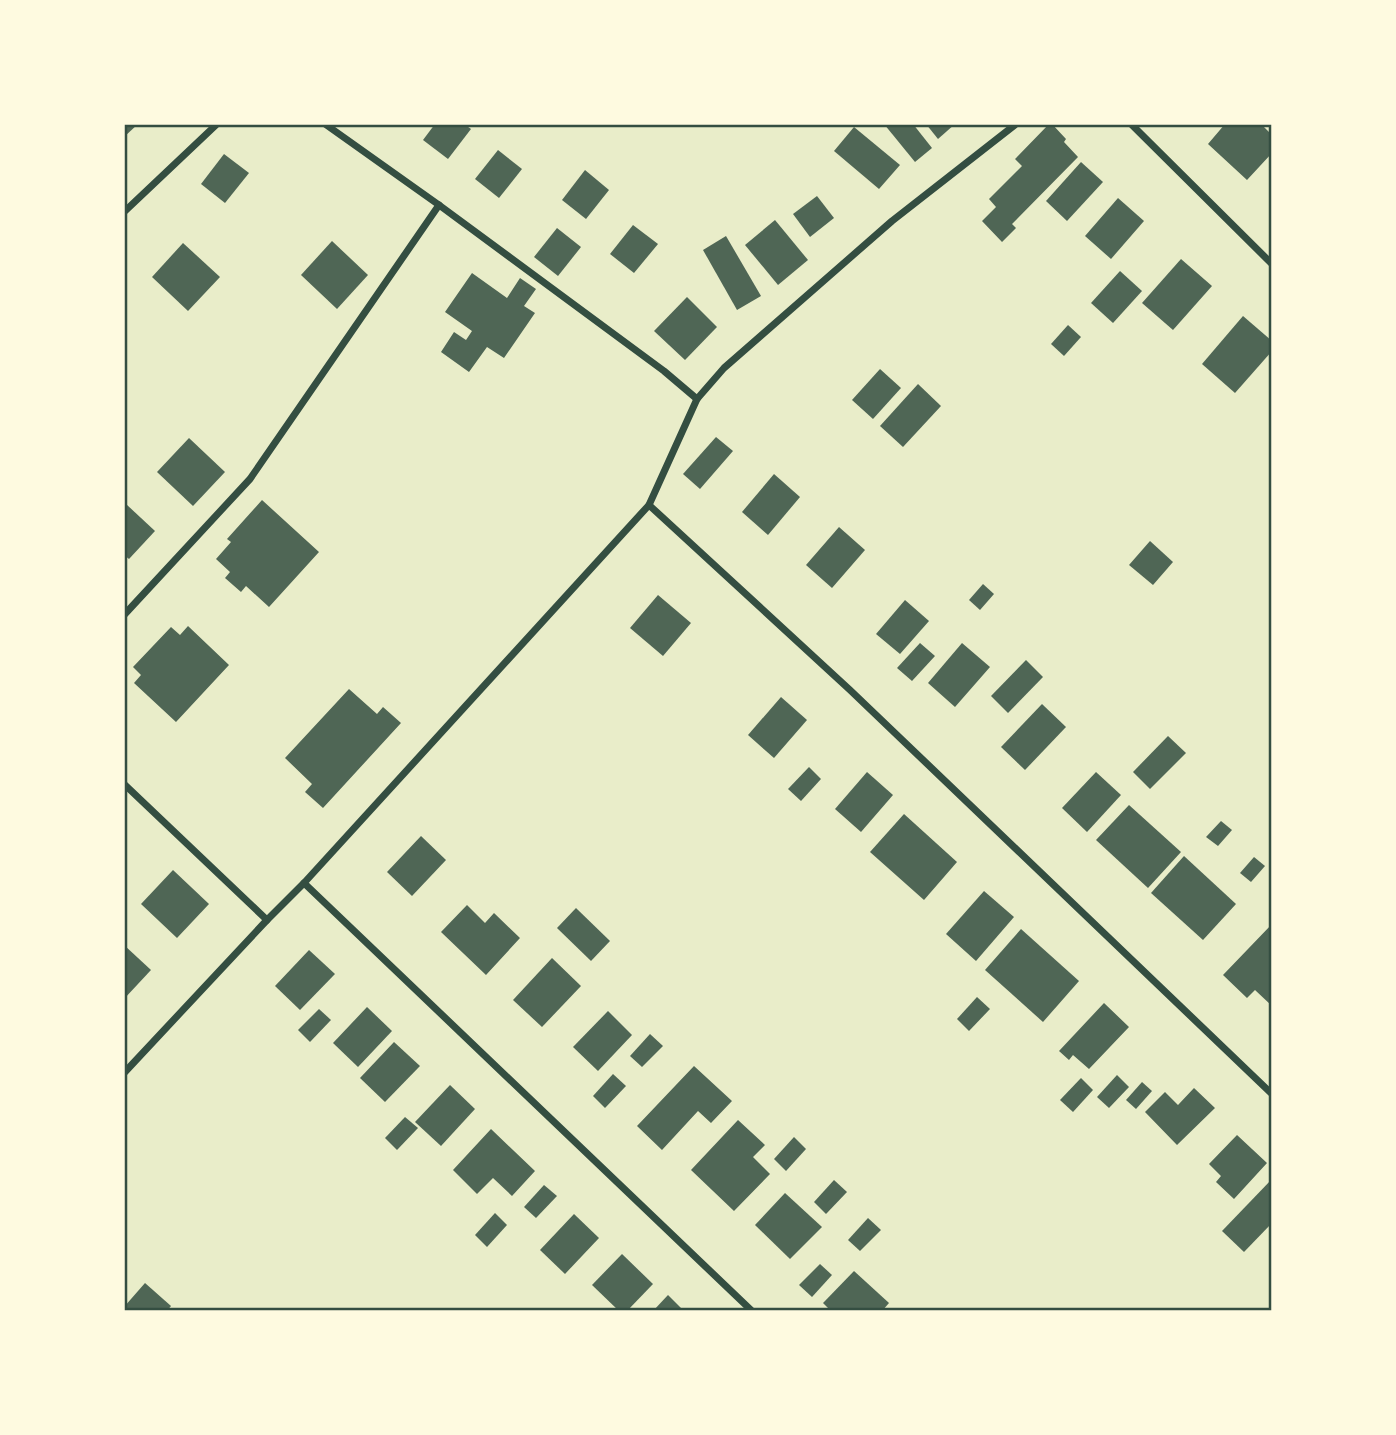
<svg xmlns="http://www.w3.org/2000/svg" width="1396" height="1435" font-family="'Golos Text',sans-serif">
<rect width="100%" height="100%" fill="#e9edc9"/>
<g fill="#4f6655">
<polygon points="124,124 138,124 124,137"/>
<polygon points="435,124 464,124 471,129 448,159 423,140"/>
<polygon points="884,124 913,124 932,148 915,162"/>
<polygon points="926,124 955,124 938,139"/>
<polygon points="1049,124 1052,124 1066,139 1064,142 1078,157 1012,224 1016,228 1002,242 982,221 996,207 989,199 1022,166 1015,159"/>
<polygon points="1225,124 1238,124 1241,127 1243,124 1261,124 1272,135 1272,153 1247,180 1208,144"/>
<polygon points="854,127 900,165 879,189 834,151"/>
<polygon points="498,150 522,169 499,198 475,179"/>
<polygon points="224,154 249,173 225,203 201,184"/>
<polygon points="1081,162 1103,182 1067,221 1046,201"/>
<polygon points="585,170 609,190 586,219 562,200"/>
<polygon points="817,196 834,218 810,237 793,214"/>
<polygon points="1118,198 1144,221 1111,259 1085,236"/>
<polygon points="775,220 808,260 778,285 745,245"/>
<polygon points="633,225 658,244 634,273 610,254"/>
<polygon points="557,228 581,247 558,276 534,257"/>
<polygon points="726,236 761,296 737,310 703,250"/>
<polygon points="332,241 368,275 337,309 301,275"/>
<polygon points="183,243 220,277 188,311 152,277"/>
<polygon points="1181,259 1212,286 1173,330 1142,303"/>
<polygon points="1120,271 1142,291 1113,323 1091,303"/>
<polygon points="472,273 507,298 520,278 536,289 524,306 535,313 504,358 487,347 469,372 441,352 454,332 466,340 472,331 445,312"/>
<polygon points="687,297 717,327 685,360 654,331"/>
<polygon points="1243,316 1272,341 1272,351 1235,393 1202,364"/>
<polygon points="1068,325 1081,337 1064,356 1051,344"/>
<polygon points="880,369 901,388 873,419 852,400"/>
<polygon points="918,384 941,406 903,447 880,426"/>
<polygon points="716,437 733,451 700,489 683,474"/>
<polygon points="189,438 225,472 193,506 157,472"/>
<polygon points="774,474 800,497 768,535 742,512"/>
<polygon points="262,500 319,552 269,607 246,586 241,592 225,578 230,572 216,559 231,542 227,539"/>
<polygon points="126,504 155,531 129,559 124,555 124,506"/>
<polygon points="839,527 865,550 832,588 806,565"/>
<polygon points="1150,541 1173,562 1153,585 1129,565"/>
<polygon points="983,584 994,594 980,610 969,600"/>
<polygon points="658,595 691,623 663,656 630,628"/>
<polygon points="905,600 929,621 900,654 876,634"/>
<polygon points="188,626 229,665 176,722 134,683 141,675 133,667 171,627 180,635"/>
<polygon points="920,643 935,656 912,681 897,668"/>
<polygon points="962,643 990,667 955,707 928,683"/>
<polygon points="1026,660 1043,677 1008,713 991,696"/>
<polygon points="349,689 377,714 383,707 401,723 323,808 305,792 312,784 285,758"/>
<polygon points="781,697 807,720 774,758 748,735"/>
<polygon points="1042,704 1066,727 1025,770 1001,747"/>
<polygon points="1168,736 1186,753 1150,789 1133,772"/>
<polygon points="809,767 821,779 801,801 788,789"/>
<polygon points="867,772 893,795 861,832 835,809"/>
<polygon points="1096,772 1121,795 1087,832 1062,808"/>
<polygon points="1129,805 1181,852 1148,888 1096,840"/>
<polygon points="904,814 957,862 924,900 870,852"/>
<polygon points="1221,821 1232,830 1218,846 1206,837"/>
<polygon points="421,836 446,860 412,896 387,872"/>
<polygon points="1184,856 1236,904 1203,940 1151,893"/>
<polygon points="1254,857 1265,866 1251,882 1240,873"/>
<polygon points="173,870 209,904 177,938 141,904"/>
<polygon points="984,891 1014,917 976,961 946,934"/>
<polygon points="467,905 485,923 494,913 520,938 486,975 441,932"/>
<polygon points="576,908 610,941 591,961 557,928"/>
<polygon points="1272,924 1272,1006 1255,990 1247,998 1223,975"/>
<polygon points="1021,929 1079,981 1043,1022 985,970"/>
<polygon points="124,945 151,970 124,999"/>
<polygon points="309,950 335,974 300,1010 275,986"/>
<polygon points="552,958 581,986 542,1027 513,1000"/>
<polygon points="977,997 990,1009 969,1031 957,1019"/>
<polygon points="1104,1003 1129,1027 1089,1069 1073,1055 1069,1060 1059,1051"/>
<polygon points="367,1007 392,1031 358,1067 333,1043"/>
<polygon points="319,1009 331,1020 310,1042 298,1030"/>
<polygon points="608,1011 632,1035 598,1071 573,1047"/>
<polygon points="650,1034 663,1046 642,1067 630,1056"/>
<polygon points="394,1042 420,1066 385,1102 360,1078"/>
<polygon points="694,1066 732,1101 711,1123 698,1111 662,1150 637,1126"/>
<polygon points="613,1074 626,1086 605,1108 593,1096"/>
<polygon points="1117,1075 1129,1087 1109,1108 1097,1097"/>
<polygon points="1081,1078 1093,1090 1073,1112 1060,1100"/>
<polygon points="1142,1082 1152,1091 1136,1109 1126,1100"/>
<polygon points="450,1085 475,1109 441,1146 415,1122"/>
<polygon points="1194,1088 1215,1108 1177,1145 1145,1112 1165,1092 1178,1105"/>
<polygon points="405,1117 418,1128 397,1150 385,1138"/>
<polygon points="738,1120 765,1145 753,1157 770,1174 734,1211 691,1170"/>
<polygon points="491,1129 535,1171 512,1196 493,1178 477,1194 453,1170"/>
<polygon points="1237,1135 1267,1163 1234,1199 1216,1182 1221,1176 1209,1164"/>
<polygon points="794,1137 806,1149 786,1171 774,1159"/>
<polygon points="1272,1179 1272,1223 1244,1252 1222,1231"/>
<polygon points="834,1180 847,1192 826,1214 814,1202"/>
<polygon points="544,1185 557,1196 536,1218 524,1207"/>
<polygon points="785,1193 822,1227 790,1259 755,1225"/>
<polygon points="495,1213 507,1225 487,1247 475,1235"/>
<polygon points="574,1214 599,1238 565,1274 540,1250"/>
<polygon points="868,1218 881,1230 860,1251 848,1240"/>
<polygon points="622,1254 653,1284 627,1311 619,1311 592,1285"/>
<polygon points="820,1264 832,1275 812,1297 799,1285"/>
<polygon points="854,1271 889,1303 882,1311 831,1311 823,1303"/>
<polygon points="145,1283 171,1306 167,1311 124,1311 124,1307"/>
<polygon points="668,1295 684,1311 653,1311"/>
</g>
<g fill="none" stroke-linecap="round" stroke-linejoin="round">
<g stroke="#344e41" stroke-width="7">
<polyline points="325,124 439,205 664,371 697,399"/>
<polyline points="1131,124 1272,264"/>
<polyline points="124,212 217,124"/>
<polyline points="649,505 850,690 1272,1094"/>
<polyline points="124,615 250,479 439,205"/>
<polyline points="124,784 267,920"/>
<polyline points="304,883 752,1311"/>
<polyline points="124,1073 267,920 304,883 649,505 697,399 724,368 892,221 1016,124"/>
</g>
</g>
<rect width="1396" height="1435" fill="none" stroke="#fefae0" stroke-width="252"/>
<rect x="126" y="126" width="1144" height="1183" fill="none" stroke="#344e41" stroke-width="2.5"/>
</svg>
